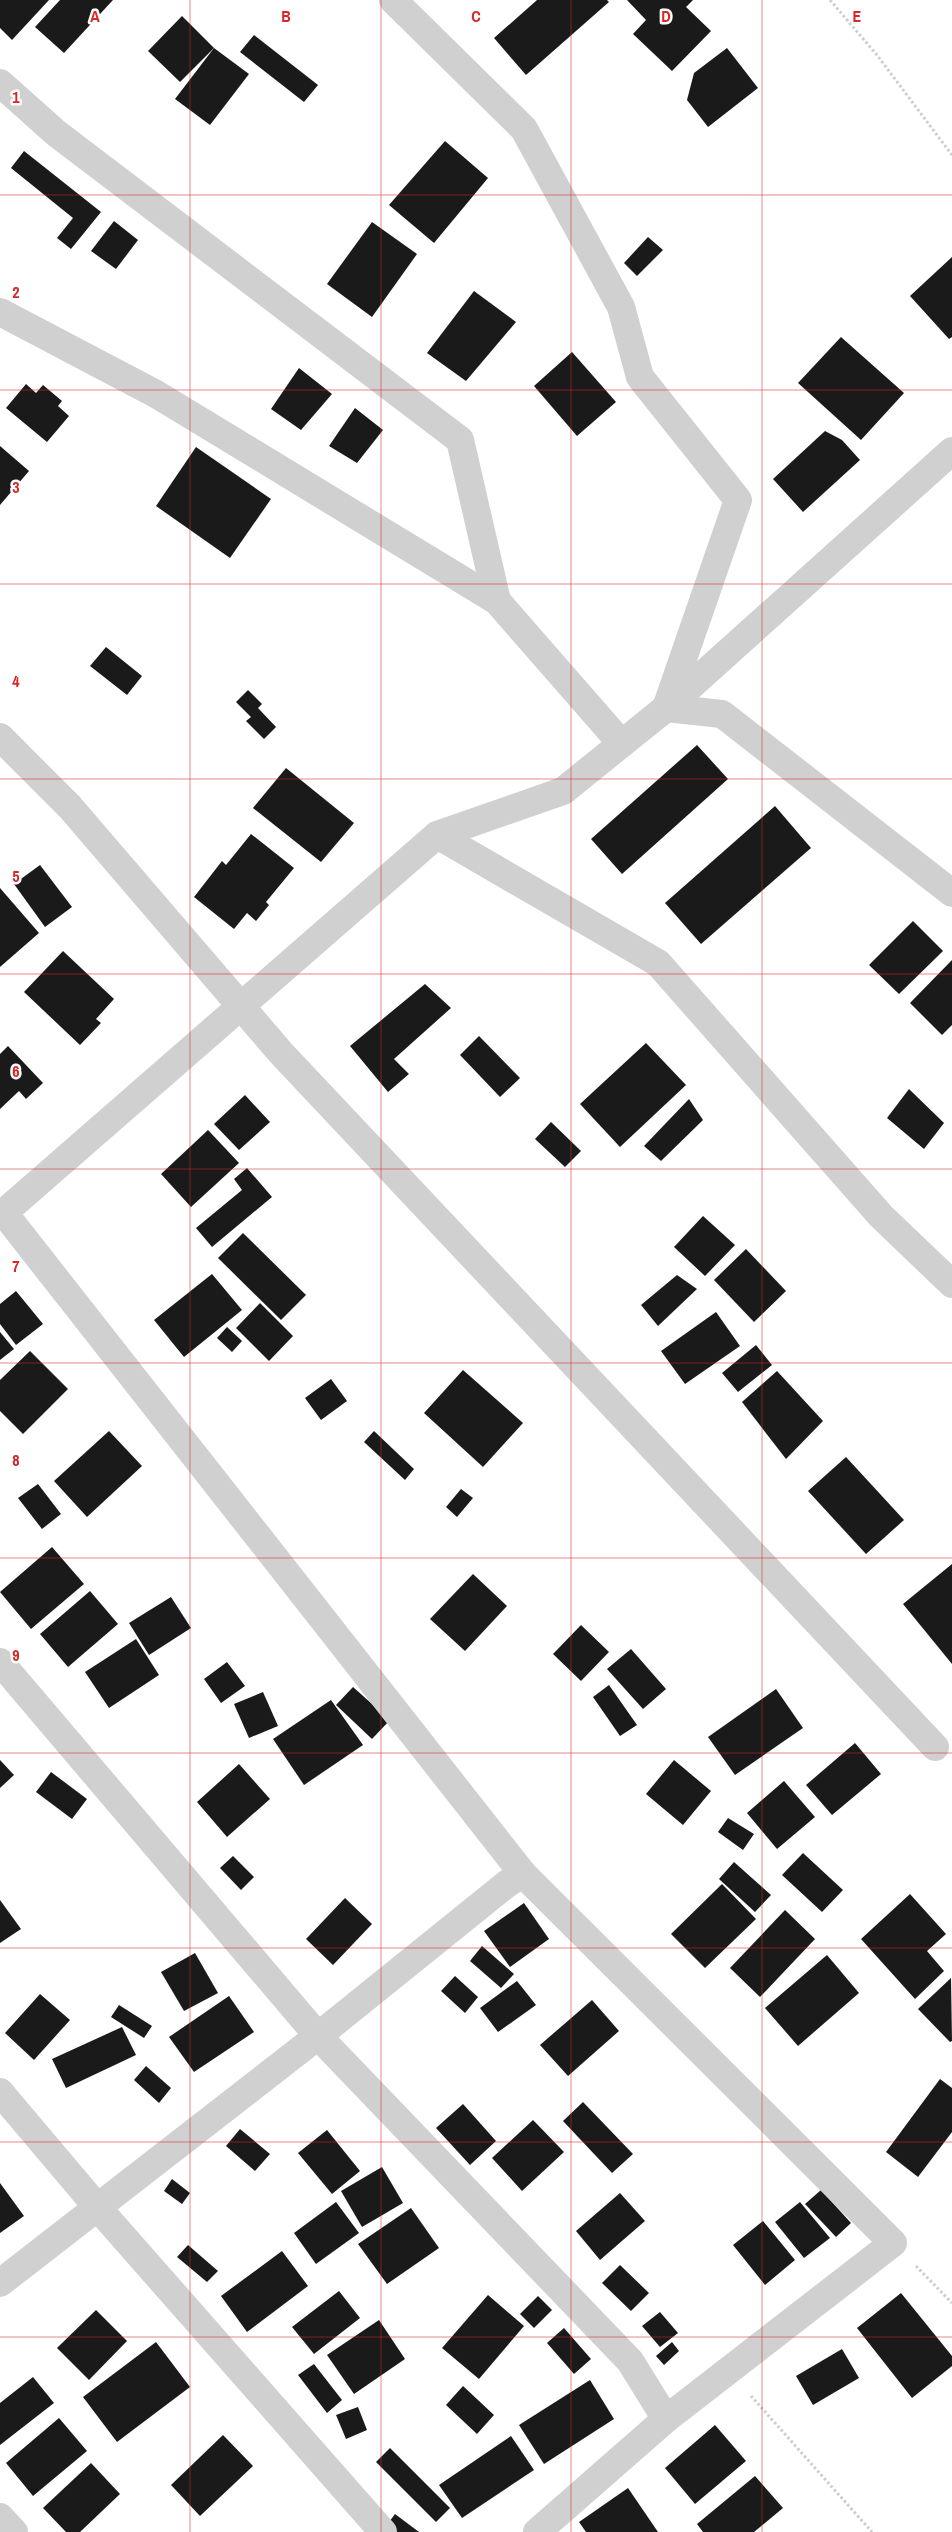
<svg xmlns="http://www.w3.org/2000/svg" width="952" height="2532" font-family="'Archivo Narrow',sans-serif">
<rect width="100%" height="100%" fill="#fff"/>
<g fill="#1a1a1a">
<polygon points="0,0 49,0 12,40 0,28"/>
<polygon points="60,0 113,0 64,53 35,27"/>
<polygon points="537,0 607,0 609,2 526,75 494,38"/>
<polygon points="627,0 693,0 686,7 711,31 672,71 633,34 646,20"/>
<polygon points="182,16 214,48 180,82 148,51"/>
<polygon points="254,35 318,85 304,102 240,52"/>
<polygon points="214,48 249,74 210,125 175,99"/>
<polygon points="727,48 758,88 708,127 687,100 694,73"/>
<polygon points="445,141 488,178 434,243 389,205"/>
<polygon points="24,151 101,212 71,249 57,238 73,218 11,168"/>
<polygon points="114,221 138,240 116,269 91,251"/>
<polygon points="372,222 417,254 372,317 327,284"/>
<polygon points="648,237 663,250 637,276 624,263"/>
<polygon points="952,257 952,337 949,339 910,296"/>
<polygon points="474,291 516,322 466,381 427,353"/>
<polygon points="841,337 904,393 861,440 798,383"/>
<polygon points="572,352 616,402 577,436 534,386"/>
<polygon points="299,368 332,394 301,430 271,409"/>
<polygon points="26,384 36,393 43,385 62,401 58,406 69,416 47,442 6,408"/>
<polygon points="355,408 383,430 357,463 329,446"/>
<polygon points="825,431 842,440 860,460 803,512 773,479"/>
<polygon points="0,446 29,471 0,505"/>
<polygon points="196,447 271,499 230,558 156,506"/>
<polygon points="106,647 142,676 127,695 90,666"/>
<polygon points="248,690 262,704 258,708 276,727 264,739 246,721 251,717 236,702"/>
<polygon points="697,745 728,779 622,874 591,839"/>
<polygon points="286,768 354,823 321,862 253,808"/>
<polygon points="775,806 811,848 701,944 665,903"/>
<polygon points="251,834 294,868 266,902 269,905 256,921 247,913 234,929 194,897 222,861 226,865"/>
<polygon points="40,865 72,907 45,927 14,884"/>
<polygon points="0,888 39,933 0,967"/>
<polygon points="913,921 943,951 899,994 869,965"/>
<polygon points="63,951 114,999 96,1019 101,1023 80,1045 24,992"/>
<polygon points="952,960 952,1025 942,1035 910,1003"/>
<polygon points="425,984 451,1008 394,1059 409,1074 388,1092 350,1046"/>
<polygon points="479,1036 520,1078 500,1097 460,1055"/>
<polygon points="646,1043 686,1085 620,1147 580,1104"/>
<polygon points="8,1046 43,1083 26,1099 19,1091 0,1109 0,1054"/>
<polygon points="909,1089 944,1123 924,1149 887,1118"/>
<polygon points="245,1095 270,1122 239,1150 214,1124"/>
<polygon points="689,1099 703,1120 661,1161 644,1146"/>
<polygon points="551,1122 581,1151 565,1167 535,1139"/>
<polygon points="208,1130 239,1163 191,1207 161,1174"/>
<polygon points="247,1168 272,1197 212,1247 196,1228 242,1190 234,1179"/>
<polygon points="703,1216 735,1245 705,1276 674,1247"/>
<polygon points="243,1233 306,1295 281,1320 218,1258"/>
<polygon points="746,1249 786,1291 754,1322 714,1280"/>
<polygon points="212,1274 242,1310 184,1357 154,1320"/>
<polygon points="677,1275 697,1289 658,1326 641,1305"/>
<polygon points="16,1291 43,1324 16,1345 0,1324 0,1304"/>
<polygon points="260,1303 293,1336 269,1361 236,1328"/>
<polygon points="716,1312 740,1346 685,1384 661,1351"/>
<polygon points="227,1327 242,1341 232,1352 217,1338"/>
<polygon points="0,1332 14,1349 0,1360"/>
<polygon points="756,1345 772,1365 738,1392 722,1373"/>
<polygon points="30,1351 68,1389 23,1434 0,1411 0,1380"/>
<polygon points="463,1370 523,1423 483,1467 424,1413"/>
<polygon points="777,1371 823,1421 786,1459 742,1402"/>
<polygon points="331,1379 347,1401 321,1420 305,1398"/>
<polygon points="109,1431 142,1466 87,1517 54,1481"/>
<polygon points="374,1431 414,1469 405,1480 364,1442"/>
<polygon points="846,1457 904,1520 866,1554 808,1491"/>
<polygon points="38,1484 61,1514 42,1529 18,1498"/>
<polygon points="461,1489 473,1498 457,1517 446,1507"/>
<polygon points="52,1547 84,1584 31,1629 0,1592"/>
<polygon points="952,1564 952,1664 903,1604"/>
<polygon points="473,1574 507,1606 465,1651 430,1619"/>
<polygon points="90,1591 118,1624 68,1667 40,1634"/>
<polygon points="171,1597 191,1628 149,1655 129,1623"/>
<polygon points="581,1625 609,1652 581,1681 553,1654"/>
<polygon points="136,1639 159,1675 109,1708 85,1672"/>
<polygon points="631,1649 666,1689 643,1709 607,1669"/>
<polygon points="227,1662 245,1686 221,1703 204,1679"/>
<polygon points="609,1685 637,1725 620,1736 593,1697"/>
<polygon points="353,1687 390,1720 372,1739 336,1705"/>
<polygon points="776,1689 803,1728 735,1775 708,1737"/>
<polygon points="263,1692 278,1726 249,1738 234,1704"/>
<polygon points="331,1700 363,1745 304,1785 273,1739"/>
<polygon points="855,1743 881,1774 832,1815 806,1785"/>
<polygon points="0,1760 14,1775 0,1788"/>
<polygon points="674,1760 711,1791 683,1825 646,1794"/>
<polygon points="239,1764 270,1799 227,1837 197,1802"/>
<polygon points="51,1772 87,1799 72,1819 36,1792"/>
<polygon points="784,1781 815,1817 777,1849 747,1813"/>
<polygon points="728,1818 754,1834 743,1850 718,1832"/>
<polygon points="803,1853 843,1890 822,1912 782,1875"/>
<polygon points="233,1856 254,1877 241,1890 220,1868"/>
<polygon points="734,1862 771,1895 755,1912 719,1879"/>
<polygon points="722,1884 756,1919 705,1968 671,1934"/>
<polygon points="910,1894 946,1934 927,1951 944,1971 915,1999 861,1939"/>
<polygon points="345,1898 372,1924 333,1965 306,1939"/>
<polygon points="0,1900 21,1929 0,1943"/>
<polygon points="524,1903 549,1939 510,1967 484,1931"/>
<polygon points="785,1910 815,1939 760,1997 730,1968"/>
<polygon points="482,1946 514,1974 501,1988 470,1961"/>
<polygon points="195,1953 218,1993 184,2011 161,1972"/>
<polygon points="827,1955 859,1993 798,2046 765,2008"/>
<polygon points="455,1976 478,1997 465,2013 441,1991"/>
<polygon points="951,1978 952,2041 950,2042 918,2009"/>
<polygon points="517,1981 536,2005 498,2032 480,2008"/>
<polygon points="40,1994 70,2020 34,2060 5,2033"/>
<polygon points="229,1996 254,2032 194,2072 169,2037"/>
<polygon points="592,2000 619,2031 568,2076 540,2045"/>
<polygon points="119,2005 152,2026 144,2038 111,2017"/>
<polygon points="122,2027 136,2055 66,2088 52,2059"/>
<polygon points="146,2066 171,2088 159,2103 134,2080"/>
<polygon points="940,2079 952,2088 952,2132 918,2177 886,2152"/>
<polygon points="583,2102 633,2154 612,2173 563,2121"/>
<polygon points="463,2104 496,2141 470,2165 436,2128"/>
<polygon points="533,2120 564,2152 522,2191 492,2158"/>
<polygon points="240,2129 270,2154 255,2171 226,2146"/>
<polygon points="327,2130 360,2171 332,2194 298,2153"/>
<polygon points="382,2167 403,2203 362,2227 341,2191"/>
<polygon points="172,2179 190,2193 182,2204 164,2191"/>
<polygon points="0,2183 24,2216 0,2233"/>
<polygon points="821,2190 851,2223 836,2237 805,2204"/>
<polygon points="620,2193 645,2221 600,2260 576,2231"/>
<polygon points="336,2202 359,2233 316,2264 294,2233"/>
<polygon points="800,2202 830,2238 804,2258 775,2222"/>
<polygon points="411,2208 439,2248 387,2284 358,2244"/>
<polygon points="763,2221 795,2260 765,2285 733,2245"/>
<polygon points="188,2245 218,2271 207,2282 177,2257"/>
<polygon points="282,2251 308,2286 247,2332 221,2296"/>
<polygon points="620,2265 649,2293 631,2311 602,2283"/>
<polygon points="339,2291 360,2318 314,2354 292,2327"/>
<polygon points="901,2293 952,2356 952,2366 912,2398 857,2328"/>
<polygon points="488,2295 524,2326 479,2379 442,2348"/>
<polygon points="538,2296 552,2310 534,2328 520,2314"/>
<polygon points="96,2310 127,2341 89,2380 57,2348"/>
<polygon points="660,2312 678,2333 660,2347 642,2326"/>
<polygon points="379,2320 405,2359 354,2394 327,2355"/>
<polygon points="564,2328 591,2359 574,2374 547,2343"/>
<polygon points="156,2342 190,2387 117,2442 83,2397"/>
<polygon points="672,2342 679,2351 664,2365 656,2356"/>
<polygon points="842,2349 859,2378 813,2405 796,2376"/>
<polygon points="314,2364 342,2400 327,2413 298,2375"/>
<polygon points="33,2377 54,2403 0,2445 0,2403"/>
<polygon points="590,2380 614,2419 544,2464 519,2425"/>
<polygon points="463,2386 494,2415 477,2434 446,2405"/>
<polygon points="358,2407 367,2430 346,2439 336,2415"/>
<polygon points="59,2418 87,2451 33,2496 6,2463"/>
<polygon points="715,2425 746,2461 695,2504 665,2468"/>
<polygon points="223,2435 253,2466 200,2516 171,2485"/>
<polygon points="511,2436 534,2470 462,2518 439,2485"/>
<polygon points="390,2448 450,2508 436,2522 376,2462"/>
<polygon points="91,2463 120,2494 80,2532 66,2532 43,2508"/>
<polygon points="755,2476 783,2508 754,2532 703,2532 697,2524"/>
<polygon points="628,2488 658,2532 586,2532 579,2522"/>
<polygon points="395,2514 419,2532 388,2532 384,2529"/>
</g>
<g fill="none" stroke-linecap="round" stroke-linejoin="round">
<g stroke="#cdcdcd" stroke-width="3" stroke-dasharray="2.5 2.5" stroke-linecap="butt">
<polyline points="830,0 877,55 952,155"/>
<polyline points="916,2266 952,2303"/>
<polyline points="751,2396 872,2532"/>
</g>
<g stroke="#d0d0d0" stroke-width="28">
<polyline points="393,0 524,129 621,307 640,377 738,500 666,708 722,714 952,893"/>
<polyline points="0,83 56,133 460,440 497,601"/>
<polyline points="0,312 156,394 497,601 621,743"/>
<polyline points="0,737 70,807 281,1053 935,1747"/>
<polyline points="437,835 658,963 881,1216 952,1284"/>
<polyline points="4,1213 523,1874 893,2243 666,2419 537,2532"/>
<polyline points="0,1216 437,835 563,791 666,708 952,451"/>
<polyline points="0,1662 318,2036 630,2361 666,2419"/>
<polyline points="0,2092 98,2208 383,2532"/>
<polyline points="0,2283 318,2036 508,1883 523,1874"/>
<polyline points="0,2517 14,2532"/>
</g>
</g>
<path fill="none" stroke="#d62828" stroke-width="1" stroke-opacity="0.55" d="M190,0V2532M381,0V2532M571,0V2532M762,0V2532M0,195H952M0,390H952M0,584H952M0,779H952M0,974H952M0,1169H952M0,1363H952M0,1558H952M0,1753H952M0,1948H952M0,2142H952M0,2337H952"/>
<g font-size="16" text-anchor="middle" font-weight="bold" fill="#d62828" stroke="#fff" stroke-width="5" stroke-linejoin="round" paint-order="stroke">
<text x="95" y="22">A</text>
<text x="286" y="22">B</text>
<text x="476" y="22">C</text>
<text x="666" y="22">D</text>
<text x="857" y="22">E</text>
<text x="16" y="103">1</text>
<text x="16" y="298">2</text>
<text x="16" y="493">3</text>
<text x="16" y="687">4</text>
<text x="16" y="882">5</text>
<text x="16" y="1077">6</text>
<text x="16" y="1272">7</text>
<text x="16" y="1466">8</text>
<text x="16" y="1661">9</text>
</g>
</svg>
